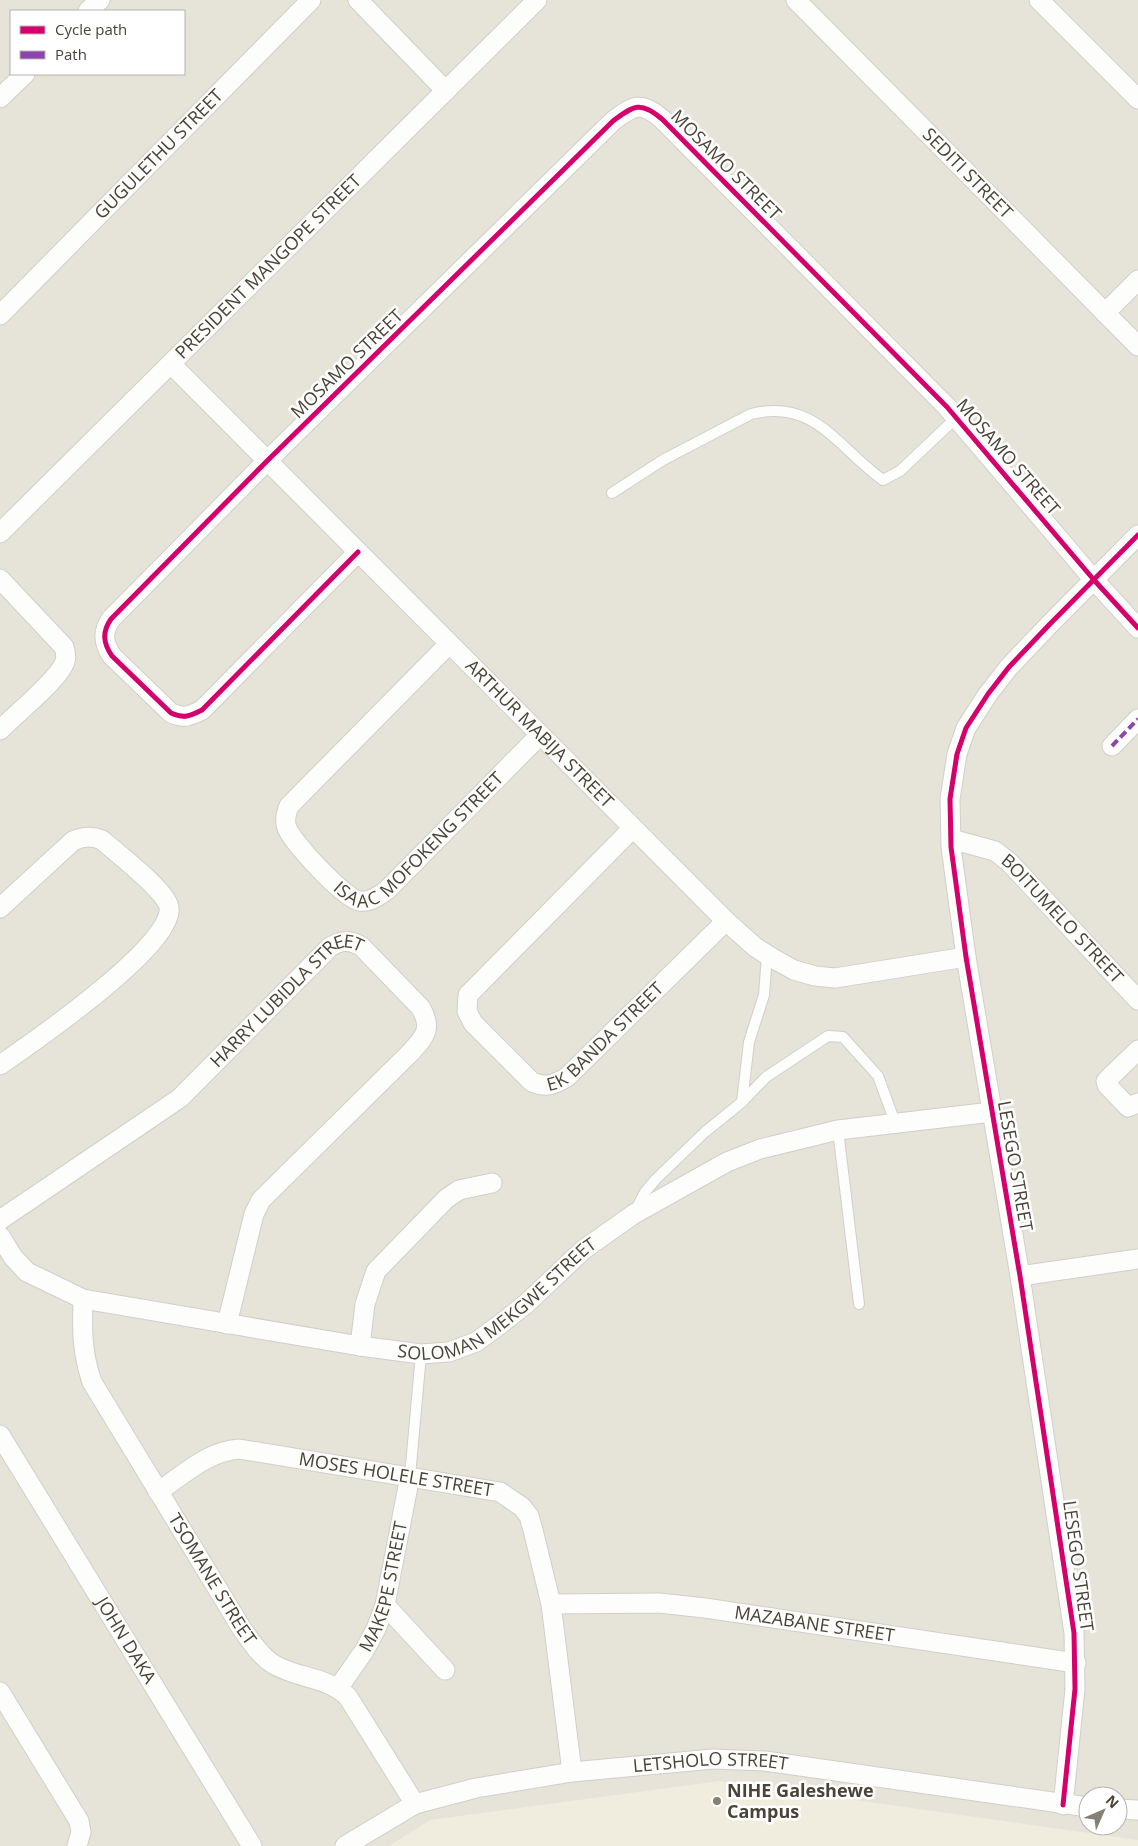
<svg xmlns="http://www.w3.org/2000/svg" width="1138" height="1846" font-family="'Open Sans',sans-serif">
<rect width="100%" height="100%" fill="#f2f1ec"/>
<path fill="#e6e3d9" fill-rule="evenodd" d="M0,0H1138V1846H0ZM11,11H184V74H11ZM1088,1796H1118V1826H1088Z"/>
<polygon fill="#f0edde" points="720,1781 1138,1840 1138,1846 389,1846 430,1820"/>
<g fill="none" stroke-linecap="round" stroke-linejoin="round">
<defs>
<g id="lane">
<path d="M612,493L663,460L751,414C815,398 838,448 883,480L900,471L957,417"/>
<polyline points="742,1102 749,1042 764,995 767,955"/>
<polyline points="838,1130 859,1304"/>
<polyline points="635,1211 645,1192 656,1179 705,1132 742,1102 766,1077 828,1036 843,1037 878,1076 896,1125"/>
<polyline points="410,1476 421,1354"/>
</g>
<g id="street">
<polyline points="358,0 446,91"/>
<path id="s1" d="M796,0L1138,346"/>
<polyline points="1039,0 1138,99"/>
<polyline points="88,11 100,0"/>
<polyline points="0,98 25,74"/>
<polyline points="1105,313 1138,280"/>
<path id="s2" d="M0,315L311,0"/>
<path id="s3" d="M171,364L726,921L755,947L774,959L794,970L815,976L835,978L966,957"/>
<path id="s4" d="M0,533L537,0"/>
<path d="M358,552L202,710C190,716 184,719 171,713L112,656C103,643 102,632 111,619L267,461L613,121C634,105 641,101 662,119L947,407L1094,580L1138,628"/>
<path d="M0,579L64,647C66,654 67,659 63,666C53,684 16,714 0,730"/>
<path id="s5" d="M449,644L289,806C286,813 284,820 287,828C293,843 343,897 359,901C369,903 379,896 387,890L540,735"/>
<polyline points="1112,746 1138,719"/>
<path id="s6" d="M632,829L468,995L467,1011L473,1023L532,1082C546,1088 554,1085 567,1077L726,921"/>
<path id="s7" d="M951,839L995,851L1009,862L1138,1000"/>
<path d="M0,908L73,841C84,836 92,836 102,840C118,854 160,886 168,904C184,939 29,1045 0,1065"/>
<polyline points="1138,1050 1106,1081 1107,1085 1128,1107 1138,1103"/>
<path id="s8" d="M0,1220L180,1098L330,947C341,940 349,940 361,946L421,1008C432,1029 426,1035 411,1052L261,1200L254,1214L227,1324"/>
<path id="s9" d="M0,1236L13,1257L27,1272L83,1299L360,1346L421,1354L449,1352L476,1342L502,1323L527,1303L583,1250L634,1214L727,1162L760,1149L838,1130L992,1112"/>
<polyline points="1020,1276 1138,1259"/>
<path id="s10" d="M83,1299C82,1329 82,1354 92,1382L242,1629C251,1641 260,1656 273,1664C298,1679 327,1676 348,1697L415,1804"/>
<polyline points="360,1346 365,1304 376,1271 446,1199 459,1190 492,1183"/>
<path id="s11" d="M0,1435L252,1846"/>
<path id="s12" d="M158,1492C183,1475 208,1451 239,1449L500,1492L522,1507L529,1516L533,1530L551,1604L572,1772"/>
<path id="s13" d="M551,1604L659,1603L705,1608L1076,1663"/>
<polyline points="385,1605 445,1670"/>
<path id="s14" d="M339,1687L364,1651L376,1629L385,1605L410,1476"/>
<polyline points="0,1692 79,1821 81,1832 77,1846"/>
<polyline points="1063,1805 1075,1689 1074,1633 1020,1276 966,957 951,847 950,799 957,754 966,728 988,694 1009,667 1048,626 1138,535"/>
<polyline points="1118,1809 1138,1810"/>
<path id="s15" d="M345,1846L415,1804L476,1788L572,1772L713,1759L765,1761L1088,1807"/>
</g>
</defs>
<use href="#lane" stroke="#d0cfc9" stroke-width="12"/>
<use href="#street" stroke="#d0cfc9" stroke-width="21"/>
<use href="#lane" stroke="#fdfdfc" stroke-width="10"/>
<use href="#street" stroke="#fdfdfc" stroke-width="19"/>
<polyline stroke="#8e44ad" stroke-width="4" stroke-dasharray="8 4" stroke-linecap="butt" points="1112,746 1138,719"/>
<defs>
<g id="cycleway">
<path d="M358,552L202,710C190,716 184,719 171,713L112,656C103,643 102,632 111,619L267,461L613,121C634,105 641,101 662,119L947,407L1094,580L1138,628"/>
<polyline points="1063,1805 1075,1689 1074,1633 1020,1276 966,957 951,847 950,799 957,754 966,728 988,694 1009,667 1048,626 1138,535"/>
</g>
</defs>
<use href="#cycleway" stroke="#fff" stroke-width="8"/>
<use href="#cycleway" stroke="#d6006c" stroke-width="5"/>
</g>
<circle fill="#848176" stroke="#fff" stroke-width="2" cx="717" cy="1801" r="5"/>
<g text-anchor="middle" stroke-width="5" stroke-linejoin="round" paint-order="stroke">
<g font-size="18" fill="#494437" stroke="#fff">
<text dy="6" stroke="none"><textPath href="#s2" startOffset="226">GUGULETHU STREET</textPath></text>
<text transform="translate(726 165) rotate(45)" y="6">MOSAMO STREET</text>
<text dy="6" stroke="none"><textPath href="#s1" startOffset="244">SEDITI STREET</textPath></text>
<text dy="6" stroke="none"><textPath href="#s4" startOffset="378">PRESIDENT MANGOPE STREET</textPath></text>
<text transform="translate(347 364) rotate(-44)" y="6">MOSAMO STREET</text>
<text transform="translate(1008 457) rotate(49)" y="6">MOSAMO STREET</text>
<text dy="6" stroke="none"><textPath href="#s3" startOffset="522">ARTHUR MABIJA STREET</textPath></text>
<text dy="6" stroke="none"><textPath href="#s5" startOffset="436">ISAAC MOFOKENG STREET</textPath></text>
<text dy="6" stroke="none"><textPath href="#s7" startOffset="141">BOITUMELO STREET</textPath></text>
<text dy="6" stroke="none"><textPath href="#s8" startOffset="365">HARRY LUBIDLA STREET</textPath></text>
<text dy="6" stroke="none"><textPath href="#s6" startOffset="438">EK BANDA STREET</textPath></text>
<text transform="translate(1015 1166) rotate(80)" y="6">LESEGO STREET</text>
<text dy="6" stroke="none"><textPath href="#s9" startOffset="544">SOLOMAN MEKGWE STREET</textPath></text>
<text dy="6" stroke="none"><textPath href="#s12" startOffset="252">MOSES HOLELE STREET</textPath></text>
<text transform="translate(1078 1566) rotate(82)" y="6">LESEGO STREET</text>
<text dy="6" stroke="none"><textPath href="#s10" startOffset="315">TSOMANE STREET</textPath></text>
<text dy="6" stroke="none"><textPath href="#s14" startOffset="112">MAKEPE STREET</textPath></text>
<text dy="6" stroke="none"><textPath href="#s13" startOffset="265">MAZABANE STREET</textPath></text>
<text dy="6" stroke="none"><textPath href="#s11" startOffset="241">JOHN DAKA</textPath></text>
<text dy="6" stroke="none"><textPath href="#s15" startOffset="381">LETSHOLO STREET</textPath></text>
</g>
<g font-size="18" font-weight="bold" fill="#494437" stroke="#fff" text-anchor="start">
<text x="727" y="1797">NIHE Galeshewe<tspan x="727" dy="21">Campus</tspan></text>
</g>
</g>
<rect x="10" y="10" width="175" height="65" fill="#ffffff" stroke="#b6b4af"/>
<rect x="20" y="26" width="25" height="8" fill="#d6006c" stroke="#b6b4af"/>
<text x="55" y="35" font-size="15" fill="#494437">Cycle path</text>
<rect x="20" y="51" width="25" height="8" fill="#8e44ad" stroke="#b6b4af"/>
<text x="55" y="60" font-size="15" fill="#494437">Path</text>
<g transform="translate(1103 1811) rotate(45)"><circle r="24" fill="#ffffff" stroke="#b6b4af"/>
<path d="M0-4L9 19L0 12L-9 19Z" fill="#848176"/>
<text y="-8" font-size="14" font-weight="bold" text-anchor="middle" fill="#494437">N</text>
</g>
</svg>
